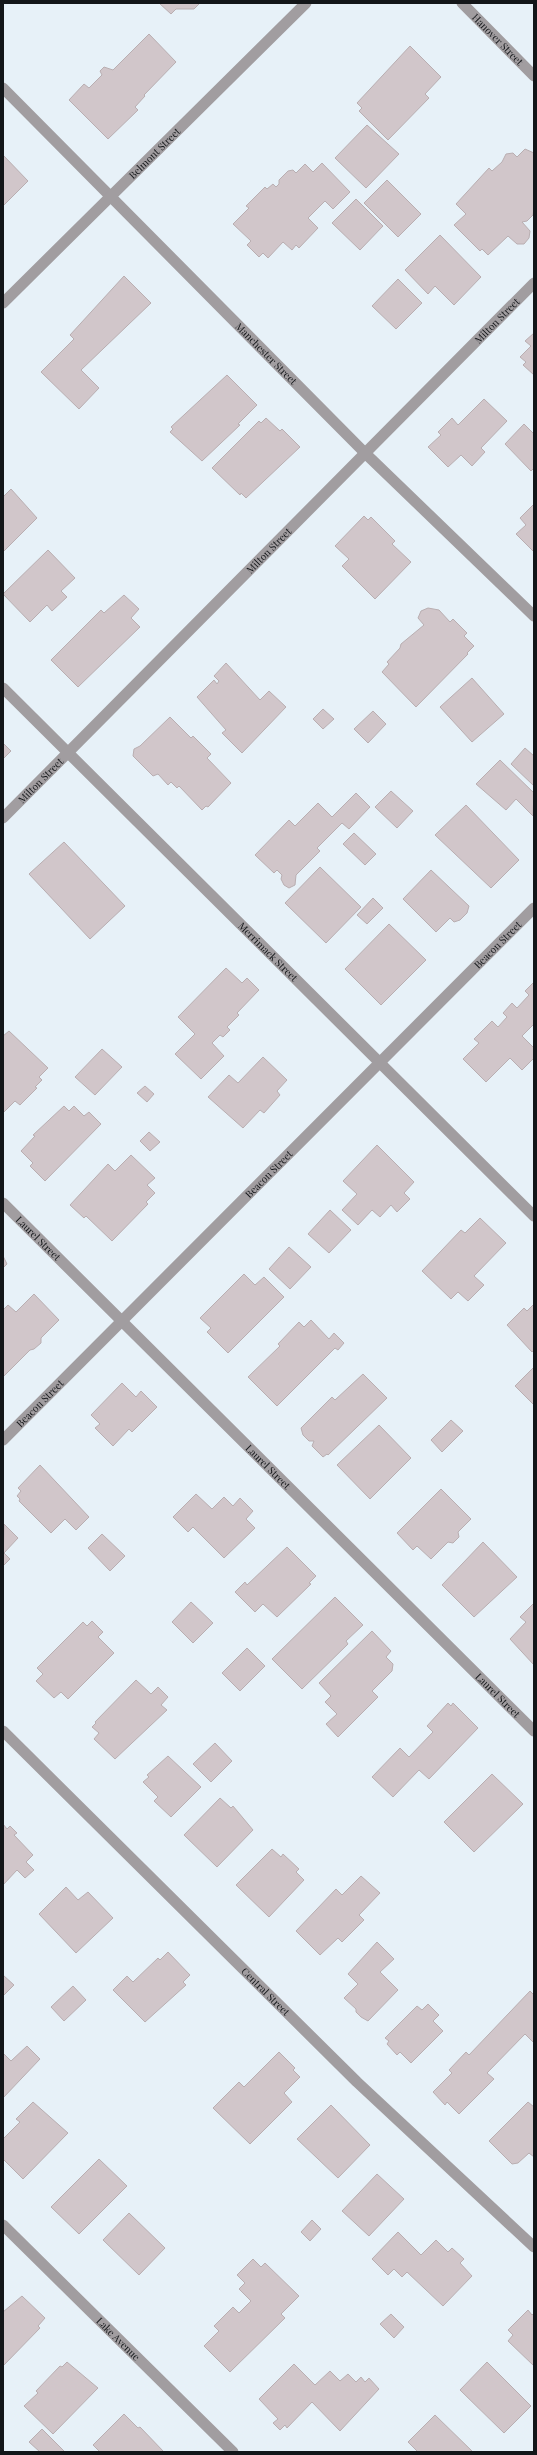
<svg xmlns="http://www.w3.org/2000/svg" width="537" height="2455" font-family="'Playfair Display',serif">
<rect width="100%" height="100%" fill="#e7f1f8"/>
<g fill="#d1c6ca" stroke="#b9aeb1">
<polygon points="159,3 200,3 194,9 176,9 171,14"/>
<polygon points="149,34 176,62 144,95 145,96 135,107 138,110 108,139 69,100 84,84 89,88 102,75 100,71 104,67 113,70"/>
<polygon points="410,46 441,77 425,94 429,98 388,140 359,111 362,108 357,103"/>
<polygon points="367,125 399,154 366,188 335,158"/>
<polygon points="525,149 534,153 534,209 533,215 527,221 522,222 530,231 529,238 524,244 517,244 508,236 488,255 482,249 480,251 454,225 466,214 456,204 489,168 492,171 502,162 506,154 513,153 517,157"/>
<polygon points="3,155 28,181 3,206"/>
<polygon points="322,163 350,192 333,209 325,201 308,218 318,228 299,248 296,245 292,250 283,242 268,258 263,253 259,257 247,245 251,241 233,224 249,208 246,206 265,187 267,189 273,184 276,187 279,184 279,180 288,171 293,170 296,173 305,164 313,172"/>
<polygon points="387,180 421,214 398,237 364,203"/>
<polygon points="356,199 383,226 360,250 332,223"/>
<polygon points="440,235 481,277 454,305 435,286 428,294 405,270"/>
<polygon points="124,276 151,303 81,370 99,388 79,409 41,372 74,339 70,335"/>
<polygon points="398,279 422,303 396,329 372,306"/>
<polygon points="534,333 534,375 523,365 526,362 520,357 531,346 525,341"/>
<polygon points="227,375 257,405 238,424 240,425 202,461 170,432 173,429 171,427"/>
<polygon points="484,399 507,421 481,448 485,452 472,466 461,455 448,467 428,447 441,435 438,432 452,418 458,425"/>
<polygon points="266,418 280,431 282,429 300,447 246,498 241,493 240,495 212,468 259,421 261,423"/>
<polygon points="524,424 534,434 534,468 531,471 505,444"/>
<polygon points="11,489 37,518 3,552 3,497"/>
<polygon points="534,504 534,552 516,534 526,525 520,518"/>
<polygon points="364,516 368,520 371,517 395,541 392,544 411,562 375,599 342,566 349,559 335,546"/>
<polygon points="48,550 75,578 61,591 67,597 52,611 47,605 30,622 3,594"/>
<polygon points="124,595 139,609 131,618 140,627 78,687 51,660 101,610 104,613"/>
<polygon points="428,608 439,610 450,622 453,619 467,633 464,636 474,646 467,653 468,654 416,707 382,672 389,664 387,662 400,648 401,644 424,625 418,618 421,611"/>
<polygon points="226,663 260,700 269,691 286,707 242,753 222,733 226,730 197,697 214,680 217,684 219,681 214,676"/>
<polygon points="472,678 504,714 472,742 440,707"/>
<polygon points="323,709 334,719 323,729 313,719"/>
<polygon points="373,711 386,724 368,743 354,729"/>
<polygon points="170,717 191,738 193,736 211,754 207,758 231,783 208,807 206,806 202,810 179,786 177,788 171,782 168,785 158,774 153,776 133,756 134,749 140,746"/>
<polygon points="3,743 11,751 3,759"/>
<polygon points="525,748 534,756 534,786 511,764"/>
<polygon points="500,760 534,793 533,816 516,799 506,810 476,784"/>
<polygon points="391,791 413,811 397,828 375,807"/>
<polygon points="356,793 370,807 349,829 342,823 317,848 320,851 296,875 295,885 289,888 284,885 281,879 282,875 277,870 274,873 255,855 289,820 295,826 318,803 332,817"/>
<polygon points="466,805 519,860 491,888 435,835"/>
<polygon points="354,833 376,854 365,865 343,844"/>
<polygon points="64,842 125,906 90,939 29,874"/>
<polygon points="320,867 361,907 326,943 285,903"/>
<polygon points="431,870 469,906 467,913 460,920 454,922 450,918 436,932 403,899"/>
<polygon points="373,898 383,908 367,924 357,915"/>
<polygon points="389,924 426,960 381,1005 345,969"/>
<polygon points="226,968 242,983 247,978 259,990 237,1013 239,1015 227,1027 230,1030 223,1037 220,1035 212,1043 224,1056 201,1079 175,1054 195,1034 178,1017"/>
<polygon points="534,982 534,1024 522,1036 534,1048 534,1058 522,1070 510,1058 486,1082 463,1059 479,1043 474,1039 492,1021 498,1027 507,1017 503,1013 512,1003 517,1008 529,995 525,991"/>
<polygon points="9,1031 48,1068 39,1077 42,1080 35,1087 37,1088 20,1105 15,1101 3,1113 3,1036"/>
<polygon points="102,1049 122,1067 95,1095 75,1077"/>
<polygon points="263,1057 287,1080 277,1091 280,1095 264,1113 260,1110 243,1128 208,1097 229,1075 238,1083"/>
<polygon points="145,1086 154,1094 147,1102 137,1093"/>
<polygon points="64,1106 69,1111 74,1106 84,1116 89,1112 101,1124 45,1181 30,1166 33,1163 21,1151 35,1136 33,1135"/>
<polygon points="149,1132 160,1142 150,1151 140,1141"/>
<polygon points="377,1145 414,1182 404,1193 410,1199 397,1212 391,1205 380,1217 372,1210 358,1225 342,1210 357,1194 343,1181"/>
<polygon points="131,1155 155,1178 147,1185 155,1193 146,1202 148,1204 112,1241 86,1216 84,1218 70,1205 108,1164 115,1171"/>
<polygon points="330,1210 351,1230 329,1253 308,1234"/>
<polygon points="480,1218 506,1243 474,1276 484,1285 468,1301 458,1292 451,1299 422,1271 461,1230 465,1233"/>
<polygon points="289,1247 311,1267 290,1289 269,1269"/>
<polygon points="3,1256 7,1264 3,1268"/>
<polygon points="244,1274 255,1285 264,1277 284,1297 228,1353 207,1332 211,1328 200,1318"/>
<polygon points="34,1294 59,1320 41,1338 41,1343 34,1349 30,1350 3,1377 3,1310 8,1305 16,1312"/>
<polygon points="534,1304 534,1350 532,1352 507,1325 524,1308 527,1311"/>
<polygon points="311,1320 329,1339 334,1333 344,1343 338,1350 335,1348 277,1406 248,1377 280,1346 278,1344 299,1322 304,1327"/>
<polygon points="534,1367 534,1405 515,1386"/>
<polygon points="363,1374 387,1398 328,1455 327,1454 323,1457 312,1446 314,1441 309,1441 303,1435 301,1428 332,1397 335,1400"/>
<polygon points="122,1383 136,1397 141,1391 157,1407 132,1432 129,1429 113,1446 95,1428 100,1424 91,1415"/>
<polygon points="451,1420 463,1431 442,1452 431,1440"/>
<polygon points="379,1425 411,1458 370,1499 337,1465"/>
<polygon points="40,1465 89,1517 76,1530 65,1519 51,1533 19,1501 20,1499 17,1496 21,1491 18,1488"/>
<polygon points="441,1489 471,1519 458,1532 459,1537 453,1543 448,1542 431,1559 417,1546 413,1550 397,1533"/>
<polygon points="196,1494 212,1509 224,1497 233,1506 240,1498 253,1511 246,1519 255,1528 224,1558 193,1527 188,1532 173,1517"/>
<polygon points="4,1524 18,1538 4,1553 10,1559 3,1566"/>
<polygon points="102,1534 125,1556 110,1571 88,1548"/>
<polygon points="483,1542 517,1577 474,1617 442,1585"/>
<polygon points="287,1547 316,1576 309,1583 311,1584 277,1617 263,1604 255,1612 235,1592 245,1582 247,1585"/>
<polygon points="335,1597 363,1625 346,1641 348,1644 302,1689 272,1659"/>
<polygon points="191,1602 213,1623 193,1643 172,1622"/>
<polygon points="534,1603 534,1665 510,1639 526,1622 520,1617"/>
<polygon points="92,1621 103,1632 98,1637 114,1653 68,1699 61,1692 54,1698 36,1681 43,1674 37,1668 83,1622 87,1626"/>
<polygon points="372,1631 391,1651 386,1657 393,1664 392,1671 372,1691 378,1697 338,1737 326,1724 337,1714 325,1702 331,1696 319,1683"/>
<polygon points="247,1648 265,1666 240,1691 222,1673"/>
<polygon points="136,1680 151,1694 158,1687 168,1697 161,1705 167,1710 115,1759 94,1739 99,1733 92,1727 96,1723 95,1722"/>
<polygon points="448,1703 451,1706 453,1703 478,1728 429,1779 419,1770 393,1797 372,1777 400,1748 409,1757 433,1732 427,1726"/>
<polygon points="215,1743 232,1761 211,1782 193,1764"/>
<polygon points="168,1756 201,1787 171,1817 154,1801 158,1797 143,1782 149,1777 147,1775"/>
<polygon points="492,1774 523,1804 474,1852 444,1822"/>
<polygon points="220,1798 231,1808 233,1806 253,1830 217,1867 184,1835"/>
<polygon points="3,1824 7,1829 10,1826 17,1833 14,1835 33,1855 26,1862 34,1870 25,1878 17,1870 3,1885"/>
<polygon points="272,1849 281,1857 283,1854 299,1869 296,1872 304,1880 269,1917 236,1885"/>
<polygon points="361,1876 380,1893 359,1915 364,1920 342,1942 338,1938 320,1955 296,1931 336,1889 342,1895"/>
<polygon points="66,1887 78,1900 88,1892 113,1918 76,1953 39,1914"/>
<polygon points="377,1942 394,1959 380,1972 398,1990 368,2021 361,2017 356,2012 356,2009 344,1998 358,1984 348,1974"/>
<polygon points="168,1952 190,1975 183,1982 186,1985 145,2022 113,1990 127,1976 133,1982 158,1958 160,1960"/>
<polygon points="3,1975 14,1985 3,1996"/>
<polygon points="73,1986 86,2000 64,2021 51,2007"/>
<polygon points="530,1991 534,1995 534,2043 525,2034 487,2073 494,2079 459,2114 447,2102 445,2105 433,2092 452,2073 449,2070 466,2052 469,2055"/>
<polygon points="428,2004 439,2015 433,2021 443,2031 411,2063 400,2052 397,2055 387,2044 389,2041 385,2038 417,2006 422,2010"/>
<polygon points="27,2046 40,2059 3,2098 3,2053 11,2061"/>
<polygon points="279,2052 295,2068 293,2070 300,2077 284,2093 292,2102 250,2144 213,2108 239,2082 244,2087"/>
<polygon points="33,2102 68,2133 23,2179 3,2159 3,2139 20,2122 16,2119"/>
<polygon points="528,2102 534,2107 534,2157 529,2153 518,2163 512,2164 489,2141"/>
<polygon points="331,2105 370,2145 338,2178 297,2139"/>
<polygon points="99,2159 127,2186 79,2234 51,2207"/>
<polygon points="377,2174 404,2199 369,2236 342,2211"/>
<polygon points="129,2213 165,2248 139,2275 103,2240"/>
<polygon points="312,2220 321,2229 310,2241 301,2232"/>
<polygon points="398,2232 421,2255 436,2240 448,2252 452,2248 464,2259 460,2263 472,2276 443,2306 407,2272 402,2277 394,2269 388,2275 372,2259"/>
<polygon points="253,2259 261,2267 265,2263 299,2296 281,2314 285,2318 230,2372 204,2346 219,2331 214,2326 233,2307 239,2313 251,2301 239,2289 245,2283 237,2275"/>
<polygon points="22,2296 45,2318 38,2326 40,2328 3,2366 3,2312"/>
<polygon points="528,2310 532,2315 534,2313 534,2366 508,2341 513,2335 508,2330"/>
<polygon points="391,2314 404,2327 394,2338 380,2324"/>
<polygon points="67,2362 98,2388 53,2434 24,2406 38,2393 36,2391 60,2366 62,2367"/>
<polygon points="487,2362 531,2406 504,2433 460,2390"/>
<polygon points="294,2364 315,2385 330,2371 340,2381 348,2374 356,2382 361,2377 365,2382 369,2378 379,2389 340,2431 312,2402 287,2428 285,2425 280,2430 273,2423 278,2419 259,2399"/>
<polygon points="124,2414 138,2428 140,2427 164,2452 100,2452 93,2445"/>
<polygon points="435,2415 473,2452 418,2452 408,2442"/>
<polygon points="42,2429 65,2452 40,2452 29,2442"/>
</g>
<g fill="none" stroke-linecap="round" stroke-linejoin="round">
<g stroke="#a19da0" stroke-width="11">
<path id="s1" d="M3,88L366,454L534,616"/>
<path id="s2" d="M3,303L306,3"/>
<path id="s3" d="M3,688L534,1216"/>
<path id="s4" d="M3,818L534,283"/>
<path id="s5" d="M3,1203L534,1731"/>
<path id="s6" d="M3,1440L534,908"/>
<path id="s7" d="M3,1731L357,2082L534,2247"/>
</g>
<g stroke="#a19da0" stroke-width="11">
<path id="s8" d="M462,3L534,76"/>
<path id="s9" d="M3,2225L233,2452"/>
</g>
</g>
<g text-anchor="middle" stroke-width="3.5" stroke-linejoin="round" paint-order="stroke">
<g font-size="10" fill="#131619" stroke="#fbfdfe">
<text dy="4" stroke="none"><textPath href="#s8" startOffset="51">Hanover Street</textPath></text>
<text dy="4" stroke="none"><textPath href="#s2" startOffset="213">Belmont Street</textPath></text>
<text dy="4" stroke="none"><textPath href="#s4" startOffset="701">Milton Street</textPath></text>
<text dy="4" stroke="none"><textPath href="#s1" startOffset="374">Manchester Street</textPath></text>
<text dy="4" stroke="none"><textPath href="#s4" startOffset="377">Milton Street</textPath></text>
<text dy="4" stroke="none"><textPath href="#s4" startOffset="53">Milton Street</textPath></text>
<text dy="4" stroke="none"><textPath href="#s6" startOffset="700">Beacon Street</textPath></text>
<text dy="4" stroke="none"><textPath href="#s3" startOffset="374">Merrimack Street</textPath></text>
<text dy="4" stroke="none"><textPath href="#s6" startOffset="376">Beacon Street</textPath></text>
<text dy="4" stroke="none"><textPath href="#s5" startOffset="50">Laurel Street</textPath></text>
<text dy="4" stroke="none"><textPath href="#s6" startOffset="52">Beacon Street</textPath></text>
<text dy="4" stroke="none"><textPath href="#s5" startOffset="374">Laurel Street</textPath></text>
<text dy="4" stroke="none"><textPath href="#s5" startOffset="698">Laurel Street</textPath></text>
<text dy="4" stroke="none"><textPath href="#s7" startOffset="370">Central Street</textPath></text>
<text dy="4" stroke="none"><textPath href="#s9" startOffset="162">Lake Avenue</textPath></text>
</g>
</g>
<rect width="537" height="2455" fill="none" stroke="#131619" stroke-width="8"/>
</svg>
